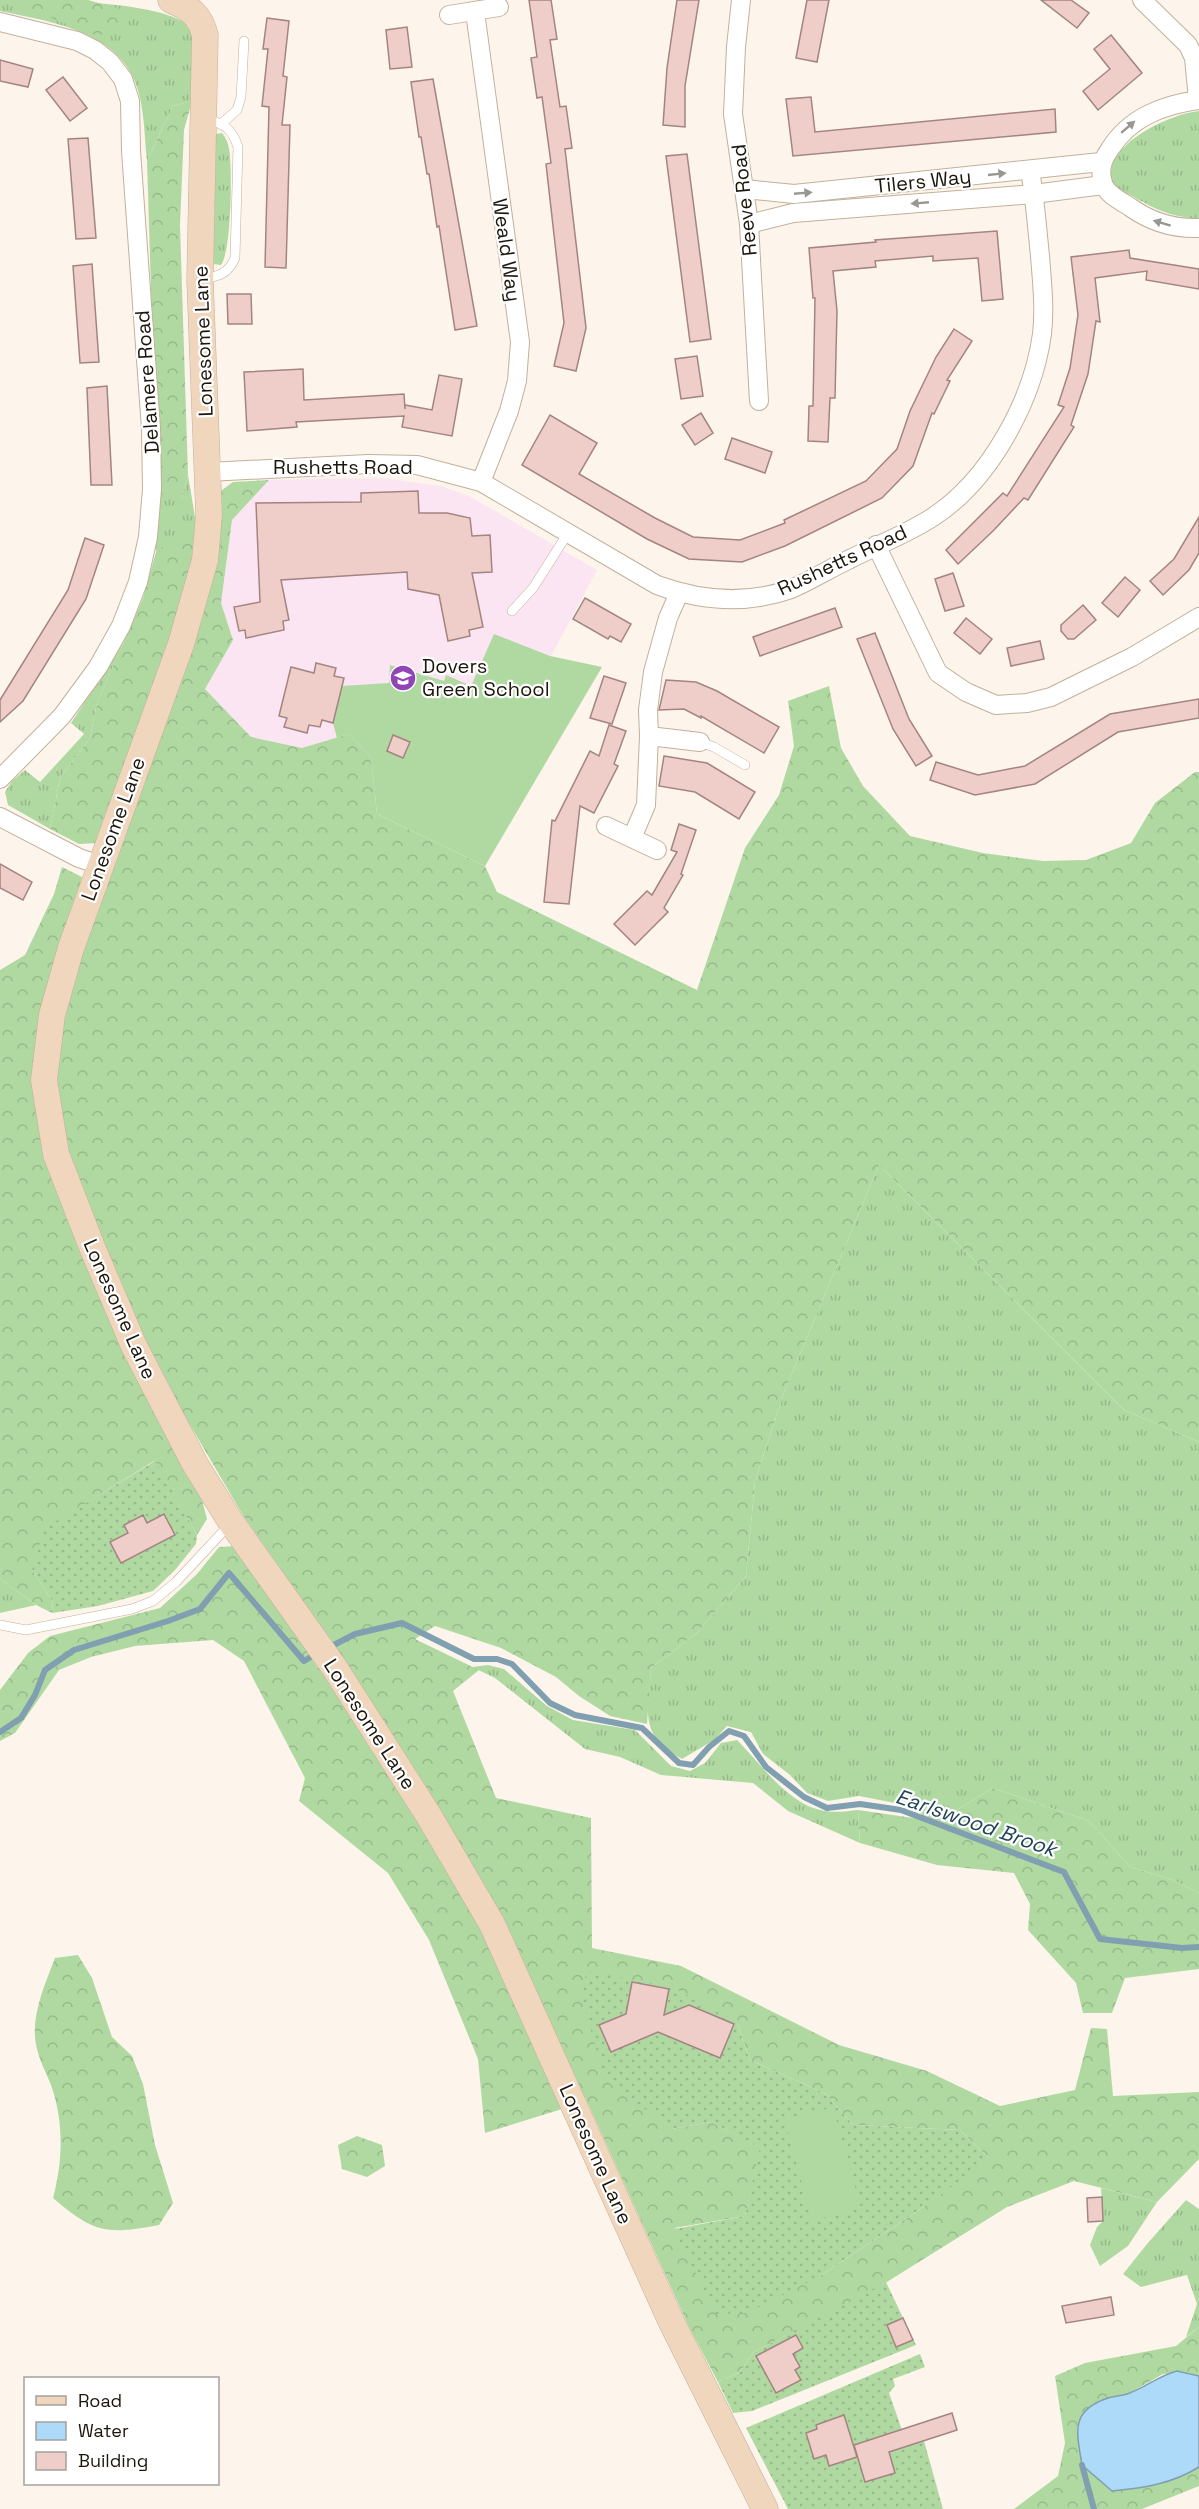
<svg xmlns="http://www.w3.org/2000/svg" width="1199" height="2509" font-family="'Space Grotesk',sans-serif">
<defs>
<pattern id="grass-tufts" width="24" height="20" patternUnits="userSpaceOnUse" patternTransform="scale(1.5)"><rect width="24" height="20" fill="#b0d9a2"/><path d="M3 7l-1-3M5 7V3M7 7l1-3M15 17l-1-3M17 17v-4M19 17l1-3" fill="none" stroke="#97b98a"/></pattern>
<pattern id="forest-crowns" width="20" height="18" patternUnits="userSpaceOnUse" patternTransform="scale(1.5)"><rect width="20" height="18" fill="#b0d9a2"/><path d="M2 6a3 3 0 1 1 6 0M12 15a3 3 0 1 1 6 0" fill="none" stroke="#97b98a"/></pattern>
<pattern id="garden-dots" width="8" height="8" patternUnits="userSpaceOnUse" patternTransform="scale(1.5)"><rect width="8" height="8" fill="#b0d9a2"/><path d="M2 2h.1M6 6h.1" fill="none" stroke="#97b98a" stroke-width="1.8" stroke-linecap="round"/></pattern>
</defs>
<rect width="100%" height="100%" fill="#fdf5eb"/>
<polygon fill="#fbe5f3" points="382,478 441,486 469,496 597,570 551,656 602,667 485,866 302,748 251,737 204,689 233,640 221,603 232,520 269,480"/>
<g fill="url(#grass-tufts)">
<path d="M0,0C41,0 166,0 191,28C203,47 194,80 192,101L173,106L147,161C144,134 145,101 132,75C108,29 46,21 0,11Z"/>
<path d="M1199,111V219C1180,218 1160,212 1143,202C1133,197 1127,192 1116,190C1091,150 1168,114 1199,111Z"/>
<path d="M222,133C228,140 230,150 230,159C232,178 231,252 221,265L213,264L216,134Z"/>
<polygon points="188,475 199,541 156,552 154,523 157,484 182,498"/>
<polygon points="124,642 97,703 90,738 60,778 50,829 8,805 5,792 12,781 25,770 40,782 84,734 71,723"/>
<path d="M879,1165L1124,1410L1199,1442V1893L1173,1880L1130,1867L1089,1821L993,1788L947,1816L922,1814L895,1803L859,1796L828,1801L807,1793L790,1775L763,1754L751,1732L727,1726L714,1740L682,1759C638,1735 648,1712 651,1668L698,1632L746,1576L755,1481L785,1390Z"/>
<polygon points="0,1579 36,1605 0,1613"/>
<path d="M488,1665L504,1669L547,1706L573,1720L635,1730L671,1766L690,1771L705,1763L721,1743L737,1740C760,1763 790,1807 826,1811C836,1813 848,1811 858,1810L860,1843L788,1811L753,1783L661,1775L620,1757L585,1749L495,1678L472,1667Z"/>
<polygon points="1101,2188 1157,2202 1128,2246 1100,2266 1090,2245 1097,2227 1103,2221"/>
<polygon points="1186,2200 1199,2209 1199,2327 1186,2337 1197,2304 1187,2275 1141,2287 1123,2274 1147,2244"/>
</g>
<g fill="url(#forest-crowns)" fill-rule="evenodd">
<polygon points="4,0 88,0 124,10 124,27 98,36"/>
<polygon points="192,101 184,130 180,225 188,475 182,498 163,497 157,484 147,161 173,106"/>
<path d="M269,480L232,520L221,603L233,640L205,689L251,737L302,748L349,734L371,757L377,814L485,866L497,892L697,990L745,848L779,795L794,746L788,701L829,686L841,748L863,786L910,836L983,853L1043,861L1086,860L1131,843L1155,803L1195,772H1199V1442L1124,1410L879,1165L785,1390L755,1481L746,1576L698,1632L651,1668L647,1724L610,1716L579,1696L556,1677L501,1648L435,1626L415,1639L479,1670L453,1691L496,1798L591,1818L592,1948L681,1966L839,2045L927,2071L1000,2106L1075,2090L1091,2028L1107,2029L1113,2096L1199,2092V2159L1157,2202L1074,2181L1007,2207L874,2290L754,2352L740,2372L718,2382L689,2327L585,2097L559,2110L485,2133L478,2059L429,1940L388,1873L299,1801L305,1778L244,1661L213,1640L135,1646L91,1657L59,1670L15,1733L0,1741V1690L28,1653L50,1636L160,1608L197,1574L219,1547L236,1546L318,1668L342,1656L244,1517L173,1396L108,1264L70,1160L54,1079L61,1018L218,493L233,482ZM737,2023L750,2060L826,2094L853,2125L960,2130L989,2158L919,2210L820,2276L674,2228L745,2216L761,2148L711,2122L672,2129Z"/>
<polygon points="175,538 199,541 180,616 96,843 79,844 50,829 60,778 90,738 97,703 143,598 156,552"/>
<polygon points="62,867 82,877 46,1001 35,1079 201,1496 207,1519 197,1535 154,1461 72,1512 32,1570 53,1602 52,1613 36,1605 0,1579 0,970 25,955 54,894"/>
<polygon points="993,1788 1089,1821 1130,1867 1173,1880 1199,1893 1199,1969 1125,1978 1112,2013 1083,2013 1076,1983 1028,1930 1030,1904 1014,1873 937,1865 860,1843 858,1810 913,1818 922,1814 947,1816"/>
<path d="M78,1955L92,1978L112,2037L132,2056L143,2084L155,2145L173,2203L159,2225C106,2235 94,2233 53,2198C63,2161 64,2122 51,2085C45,2070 36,2054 35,2037C33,2010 46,1982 55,1958Z"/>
<polygon points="357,2136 382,2145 385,2166 367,2177 342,2169 338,2145"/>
<polygon points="1199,2327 1199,2376 1189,2373 1163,2374 1126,2395 1107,2399 1188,2474 1199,2467 1199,2486 1142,2509 1014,2509 1058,2476 1065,2443 1055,2376 1085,2363 1176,2346"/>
</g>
<g fill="url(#garden-dots)">
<polygon points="155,1461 197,1535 196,1544 175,1570 153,1591 98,1606 52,1613 53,1602 32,1570 45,1528"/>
<polygon points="587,1971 674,1988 737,2023 750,2060 826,2094 853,2125 960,2130 990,2159 919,2210 820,2276 747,2313 716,2314 674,2229 745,2216 760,2148 711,2122 672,2129 605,2080 581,1995"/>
<polygon points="886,2282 916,2345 752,2411 733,2413 718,2382 740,2372 754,2352"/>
<polygon points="920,2354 925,2367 893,2379 895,2386 889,2393 902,2430 874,2438 861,2461 924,2441 943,2509 788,2509 746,2428"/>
</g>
<g fill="#b0d9a2">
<polygon points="494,634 550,656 602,667 485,866 377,814 371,757 349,734 337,738 333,723 342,686 389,683 390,665 444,681 446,675 471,686"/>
<polygon points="833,2107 861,2208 812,2221 785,2120"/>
</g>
<path fill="#acdaf8" stroke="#809fb1" stroke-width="1.5" d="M1177,2371L1199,2376V2467C1172,2484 1143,2488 1112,2491L1082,2465C1077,2433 1069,2411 1108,2398C1114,2396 1121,2396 1127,2394C1145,2388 1158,2376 1177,2371Z"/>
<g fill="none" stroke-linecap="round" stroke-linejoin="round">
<g stroke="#809fb1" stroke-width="6">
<polyline points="328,1648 355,1634 402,1623 474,1659 497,1659 512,1664 550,1703 575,1715 642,1728 679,1763 693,1765 709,1747 729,1731 744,1736 766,1767 804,1797 827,1808 860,1804 901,1810 1064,1872 1100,1939 1182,1948 1199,1947"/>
<polyline points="0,1732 21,1718 35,1695 45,1670 74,1650 168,1621 200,1609 229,1573 304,1661 316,1654"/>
<polyline points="1082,2465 1094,2509"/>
</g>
</g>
<g fill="#efceca" stroke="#a38481" stroke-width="1.5">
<polygon points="529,0 551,0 557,39 550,40 560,107 566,106 572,148 565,149 586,328 576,371 554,366 564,323 546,164 551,163 542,97 537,98 531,58 537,57"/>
<polygon points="677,0 699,0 685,86 685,127 663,125 667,68"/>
<polygon points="807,0 829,0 817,62 796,58"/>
<polygon points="1041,0 1071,0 1089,13 1077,28"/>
<polygon points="267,18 289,21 283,76 287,77 282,125 290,125 286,268 265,267 269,107 262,106 268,49 263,49"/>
<polygon points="407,27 412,67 390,69 386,30"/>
<polygon points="1111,35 1142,73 1098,110 1083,91 1110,69 1094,49"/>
<polygon points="0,60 33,69 28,87 0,81"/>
<polygon points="63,77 87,108 70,121 46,90"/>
<polygon points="433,79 477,326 455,330 439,226 437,227 429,174 427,174 421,137 419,137 411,82"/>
<polygon points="811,97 815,132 1055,109 1056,132 793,156 786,99"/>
<polygon points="88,138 96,238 76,239 68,139"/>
<polygon points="687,154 711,339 690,342 666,156"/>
<polygon points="997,231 1003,299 982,301 978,258 933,261 933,256 875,261 876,267 833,271 837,311 836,353 835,398 830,398 828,442 808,441 809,406 813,406 815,298 813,298 809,248 876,242 875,240"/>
<polygon points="1129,250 1130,258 1199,269 1199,289 1146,280 1147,271 1095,278 1100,322 1096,321 1088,374 1071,425 1074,427 1028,500 1024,498 993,531 958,564 946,550 1003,493 1007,496 1064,407 1058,405 1070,368 1078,315 1071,257"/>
<polygon points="92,264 99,362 80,363 73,266"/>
<polygon points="227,294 251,294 252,324 228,324"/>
<polygon points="954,329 972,341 947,380 950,381 934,414 932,413 913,466 882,498 785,546 742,562 689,559 647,539 522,465 550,415 597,443 579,474 655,518 693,537 740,540 785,523 784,520 866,481 897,449 910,411 936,357"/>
<polygon points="697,356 703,396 681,399 675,359"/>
<polygon points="303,369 304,400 404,394 405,409 405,405 432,410 439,375 462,379 452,436 402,427 404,416 296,422 297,427 247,431 244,372"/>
<polygon points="107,386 112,485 91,485 87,388"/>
<polygon points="701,413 713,433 695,445 682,425"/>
<polygon points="732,438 772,452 765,473 725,459"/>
<polygon points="418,491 419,513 447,513 470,518 472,536 490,535 492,572 472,573 483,627 469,630 470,636 448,641 439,595 408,589 407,572 281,580 289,620 283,621 284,630 246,638 245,630 239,631 234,607 260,602 256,503 361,502 361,493"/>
<polygon points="1199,517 1199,553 1189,570 1163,595 1150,581 1174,559"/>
<polygon points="85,538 104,545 86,599 23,701 0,722 0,700 68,590"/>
<polygon points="953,573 964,606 945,611 935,579"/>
<polygon points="1125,577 1140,590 1118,617 1102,603"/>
<polygon points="585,598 631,624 621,642 610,636 608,639 573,619"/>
<polygon points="1083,605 1096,620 1074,639 1068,639 1061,631 1061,625"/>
<polygon points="835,608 842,627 760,656 753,637"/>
<polygon points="966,618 992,639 980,654 954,633"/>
<polygon points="875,633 909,719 932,756 916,766 893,729 857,639"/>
<polygon points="1040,641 1044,659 1011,666 1007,648"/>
<polygon points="316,663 336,668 334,676 344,678 333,723 322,720 320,727 309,725 307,733 284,727 287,718 279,716 291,667 314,673"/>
<polygon points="604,676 626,683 612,724 590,718"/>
<polygon points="666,680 696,682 717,691 779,727 764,753 701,716 701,718 684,709 659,710"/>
<polygon points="1199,699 1199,718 1118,732 1035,784 975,795 930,780 936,762 978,775 1025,766 1110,714"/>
<polygon points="609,725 626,731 614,764 618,766 594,813 580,806 569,904 544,902 552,820 555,821 590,751 599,756"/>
<polygon points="393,735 410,742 403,758 387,751"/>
<polygon points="664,756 707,763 755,792 739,819 695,792 659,786"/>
<polygon points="679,824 696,830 681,874 683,875 664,908 668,912 635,945 614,924 647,891 652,895 677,852 671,850"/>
<polygon points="0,864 32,882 23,900 0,888"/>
<polygon points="164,1514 175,1535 121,1563 110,1542 128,1533 124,1525 143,1515 147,1523"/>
<polygon points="632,1982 669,1989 664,2015 689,2005 734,2024 720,2058 658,2032 611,2052 599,2025 626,2014"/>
<polygon points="1102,2197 1103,2221 1088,2222 1087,2198"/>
<polygon points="1111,2297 1114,2315 1066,2323 1062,2306"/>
<polygon points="903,2318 913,2340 896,2347 887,2325"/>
<polygon points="796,2335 803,2348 793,2354 800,2367 795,2370 801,2380 776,2393 756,2356"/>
<polygon points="952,2413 957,2430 889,2452 895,2473 865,2482 854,2445"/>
<polygon points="844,2415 857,2457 829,2466 826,2455 814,2459 806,2433 817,2429 816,2425"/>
</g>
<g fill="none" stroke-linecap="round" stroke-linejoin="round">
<defs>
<g id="lane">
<polyline points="221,124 237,110 241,97 244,41"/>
<path d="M203,279C219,276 228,274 235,258L238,147C232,128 225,125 206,118"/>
<polyline points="512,611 533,588 568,533"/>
<polyline points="700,742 714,747 745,765"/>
<polyline points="0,1625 26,1630 132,1609 153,1601 176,1582 231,1523"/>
</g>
<g id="street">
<polyline points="741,0 736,47 733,114 749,224 759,401"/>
<polyline points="1142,0 1188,45 1194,58 1198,100"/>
<polyline points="475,12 520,342 517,381 509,411 481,482"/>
<polyline points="449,15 499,7"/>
<polyline points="0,22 77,41 95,50 110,62 123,79 130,101 131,151 151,429 152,489 148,537 138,582 121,626 98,667 62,716 0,779"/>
<path d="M1199,100C1163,105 1130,117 1110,149C1102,160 1099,170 1103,183C1106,194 1121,201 1130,207C1151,222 1173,229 1199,228"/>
<polyline points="745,189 794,194 1101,162"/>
<polyline points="749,224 793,213 1034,194 1103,185"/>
<path d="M208,472L368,464L417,465L481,482L657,585C701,601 746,605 791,589C810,581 829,569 848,560C875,546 907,534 933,517C990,480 1033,400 1042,334C1045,308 1042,282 1040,256C1037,227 1035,199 1030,170"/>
<polyline points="876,545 938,673 966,692 996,705 1027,703 1051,697 1132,657 1199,617"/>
<polyline points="649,736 700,742"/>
<polyline points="0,817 79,858 100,865"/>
<polyline points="606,826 657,850"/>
<polyline points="632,838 646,805 649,736 648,710 653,672 668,618 679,593"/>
</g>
<path id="secondary" d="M171,0C190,8 200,15 205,35L200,280L209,515L205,560L181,644L71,948L52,1015L44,1080L56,1154L92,1247L134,1346L195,1464L231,1522L334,1667L429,1816L492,1924L671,2321L765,2509"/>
</defs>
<use href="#lane" stroke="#c2b099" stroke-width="10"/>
<use href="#street" stroke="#c2b099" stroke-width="20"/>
<use href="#secondary" stroke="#c2b099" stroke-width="27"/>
<use href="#lane" stroke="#fff" stroke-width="9"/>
<use href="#street" stroke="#fff" stroke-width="18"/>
<use href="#secondary" stroke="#efd6bd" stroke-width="26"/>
</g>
<defs><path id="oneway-solid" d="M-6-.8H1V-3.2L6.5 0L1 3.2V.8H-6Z" transform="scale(1.5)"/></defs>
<g fill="#989692">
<use href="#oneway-solid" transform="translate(1128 127) rotate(-41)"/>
<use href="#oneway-solid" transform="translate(997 174) rotate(-6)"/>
<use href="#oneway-solid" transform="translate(803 193) rotate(-5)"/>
<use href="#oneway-solid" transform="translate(920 203) rotate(175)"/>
<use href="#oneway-solid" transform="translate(1162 223) rotate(-163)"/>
</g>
<defs>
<symbol id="school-disc" viewBox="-11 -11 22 22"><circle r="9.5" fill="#9044b5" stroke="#fff"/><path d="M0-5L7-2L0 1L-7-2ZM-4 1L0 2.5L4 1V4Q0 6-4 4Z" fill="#fff"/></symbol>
</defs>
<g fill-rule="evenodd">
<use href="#school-disc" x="388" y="663" width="30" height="30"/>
</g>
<g text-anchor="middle" stroke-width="4.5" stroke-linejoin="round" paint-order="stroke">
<g font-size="20" fill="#1b150c" stroke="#fff">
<text transform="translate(923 181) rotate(-6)" y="7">Tilers Way</text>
<text transform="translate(744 200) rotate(-96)" y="7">Reeve Road</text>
<text transform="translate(507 250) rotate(82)" y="7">Weald Way</text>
<text transform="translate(203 341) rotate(-92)" y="7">Lonesome Lane</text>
<text transform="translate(147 382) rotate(-94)" y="7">Delamere Road</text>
<text x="343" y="474">Rushetts Road</text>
<text transform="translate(842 560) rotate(-25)" y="7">Rushetts Road</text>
<text transform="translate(113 829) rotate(-70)" y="7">Lonesome Lane</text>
<text transform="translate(120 1309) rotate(66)" y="7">Lonesome Lane</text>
<text transform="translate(370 1724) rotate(57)" y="7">Lonesome Lane</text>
<text transform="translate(596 2154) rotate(66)" y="7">Lonesome Lane</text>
</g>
<g font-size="20" fill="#1b150c" stroke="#fff" text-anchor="start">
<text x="422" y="673">Dovers<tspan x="422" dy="23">Green School</tspan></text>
</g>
<g font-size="21" font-style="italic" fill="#1f4257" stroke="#fff">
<text transform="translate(976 1823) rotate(19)" y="7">Earlswood Brook</text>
</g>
</g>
<rect x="24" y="2377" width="195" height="108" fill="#ffffff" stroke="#a4a19e" stroke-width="1.5"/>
<rect x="36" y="2396" width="30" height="9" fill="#efd6bd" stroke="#a4a19e" stroke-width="1.5"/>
<text x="78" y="2407" font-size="18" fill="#1b150c">Road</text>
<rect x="36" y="2422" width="30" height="18" fill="#acdaf8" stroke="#a4a19e" stroke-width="1.5"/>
<text x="78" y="2437" font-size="18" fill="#1b150c">Water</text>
<rect x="36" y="2452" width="30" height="18" fill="#efceca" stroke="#a4a19e" stroke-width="1.5"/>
<text x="78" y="2467" font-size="18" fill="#1b150c">Building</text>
</svg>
